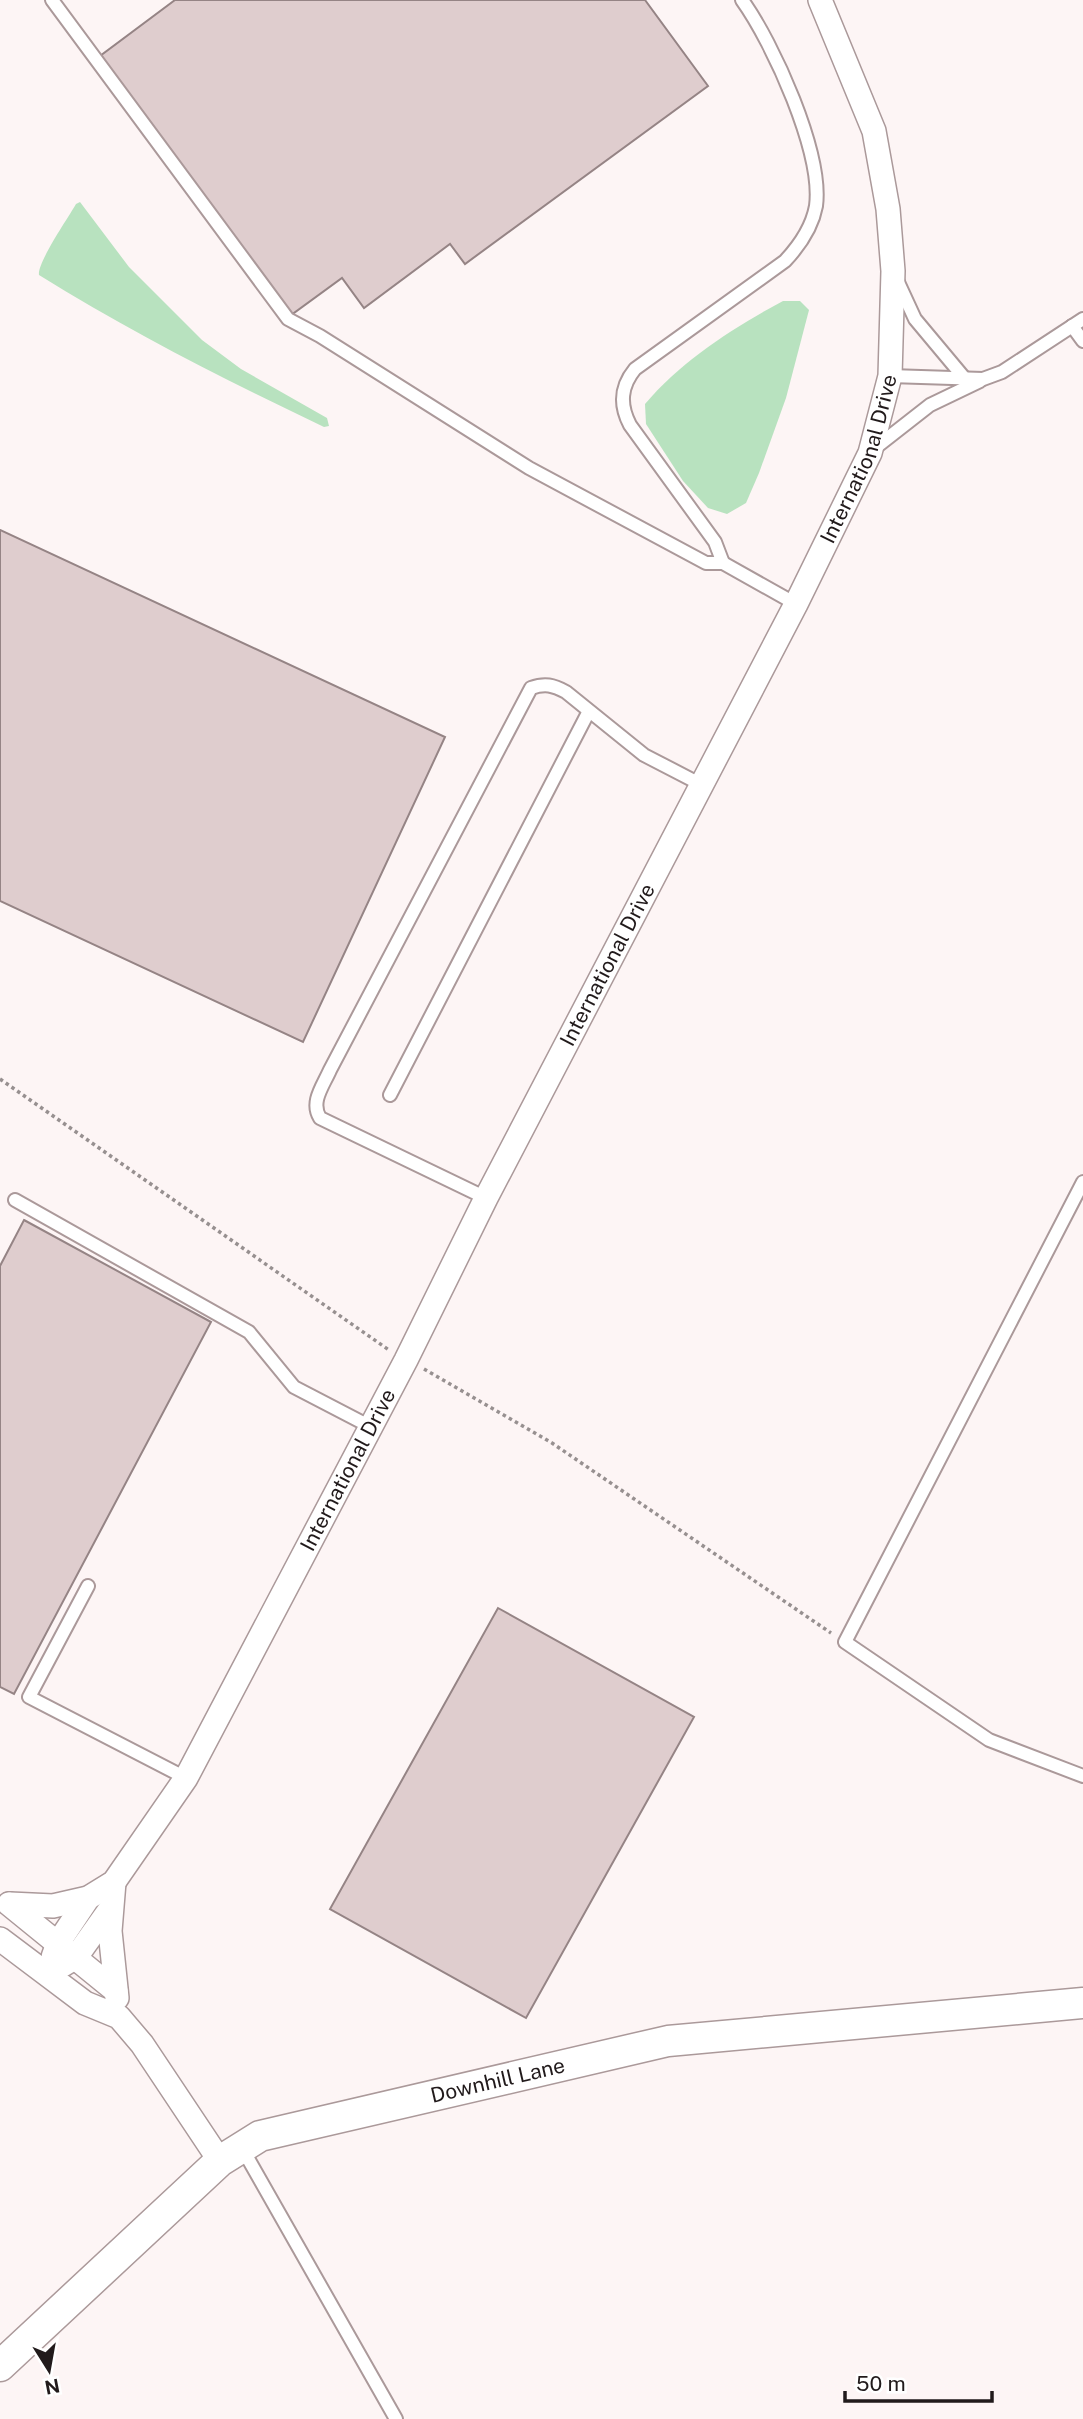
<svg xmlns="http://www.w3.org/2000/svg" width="1083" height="2419" font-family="'Public Sans',sans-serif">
<rect width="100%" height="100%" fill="#fdf5f5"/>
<g fill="#b8e2bf">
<path d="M80,202L129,267L202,340L241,369L327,418L329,426L324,427C227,381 131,332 39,275C37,263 68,218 76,204Z"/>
<path d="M783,301H800L809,310L786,398L759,473L746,503L727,514L708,508L683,481L646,424L645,404C681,361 734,327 783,301Z"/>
</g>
<g fill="#dfcdce" stroke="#958485" stroke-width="2">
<polygon points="175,0 645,0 708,86 465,264 450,244 364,308 342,278 287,318 96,59"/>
<polygon points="0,530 445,737 303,1042 0,901"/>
<polygon points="24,1220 211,1322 14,1694 0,1687 0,1266"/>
<polygon points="498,1608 694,1717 526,2018 330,1909"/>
</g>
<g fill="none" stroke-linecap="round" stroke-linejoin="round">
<defs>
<g id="service">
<polyline points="52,0 288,319 320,336 529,468 706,563 723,563 796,604"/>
<polyline points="897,280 915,319 966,380"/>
<polyline points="1072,326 1083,341"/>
<polyline points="890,376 983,379 1002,372 1083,319"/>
<polyline points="875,448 930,405 980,381"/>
<path d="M723,563L715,542L630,425C619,404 621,386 635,369L785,261C800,245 812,228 816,206C823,153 773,43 742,0"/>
<polyline points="390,1095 589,711"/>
<polyline points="1083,1182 845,1642 989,1740 1083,1776"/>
<path d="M486,1198L320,1118C310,1102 323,1086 330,1070L531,688C545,683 553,685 566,692L644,755L700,784"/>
<polyline points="15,1200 249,1332 294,1387 371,1427"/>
<polyline points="88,1586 29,1697 186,1778"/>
<polyline points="242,2148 396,2419"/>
</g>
<g id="minor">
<polyline points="114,1882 110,1931 117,1998"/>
<polyline points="9,1904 116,1991"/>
<path id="s1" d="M10,1904L53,1906L88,1898L114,1882L186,1778L406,1360L486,1198L796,604L870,453L890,376L893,271L888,209L874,131L820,0"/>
<polyline points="0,1939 85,2003 119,2017 142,2044 220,2161"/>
<polyline points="53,1957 58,1943 88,1898"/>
<polyline points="63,1965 76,1957 111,1908"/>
</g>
<g id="tertiary">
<path id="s2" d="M0,2366L220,2161L260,2136L668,2041L1083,2003"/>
</g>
</defs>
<use href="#service" stroke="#ab999a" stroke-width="16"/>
<use href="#minor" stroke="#ab999a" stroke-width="26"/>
<use href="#tertiary" stroke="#ab999a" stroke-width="33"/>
<g stroke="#979090" stroke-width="3.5" stroke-dasharray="3.5 3.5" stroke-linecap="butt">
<polyline points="0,1079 389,1350"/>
<polyline points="424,1369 552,1443 831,1633"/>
</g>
<use href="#service" stroke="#fff" stroke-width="12"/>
<use href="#minor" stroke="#fff" stroke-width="23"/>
<use href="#tertiary" stroke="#fff" stroke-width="30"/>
</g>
<g text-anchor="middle" stroke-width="6" stroke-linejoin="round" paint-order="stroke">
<g font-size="21" fill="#211a1b" stroke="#fff">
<text dy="7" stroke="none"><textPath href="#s1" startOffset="1718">International Drive</textPath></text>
<text dy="7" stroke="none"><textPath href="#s1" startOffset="1152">International Drive</textPath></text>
<text dy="7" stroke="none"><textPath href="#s1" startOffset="584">International Drive</textPath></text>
<text dy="7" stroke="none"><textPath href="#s2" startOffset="592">Downhill Lane</textPath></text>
</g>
</g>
<g transform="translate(49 2370) rotate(169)" stroke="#ffffff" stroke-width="5" paint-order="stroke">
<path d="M0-5L12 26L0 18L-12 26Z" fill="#211a1b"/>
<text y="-10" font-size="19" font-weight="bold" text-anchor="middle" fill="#211a1b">N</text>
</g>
<path d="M845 2391v10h147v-10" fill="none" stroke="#211a1b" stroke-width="3.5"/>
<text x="856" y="2391" font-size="21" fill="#211a1b" stroke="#ffffff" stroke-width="5" paint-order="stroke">50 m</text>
</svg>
